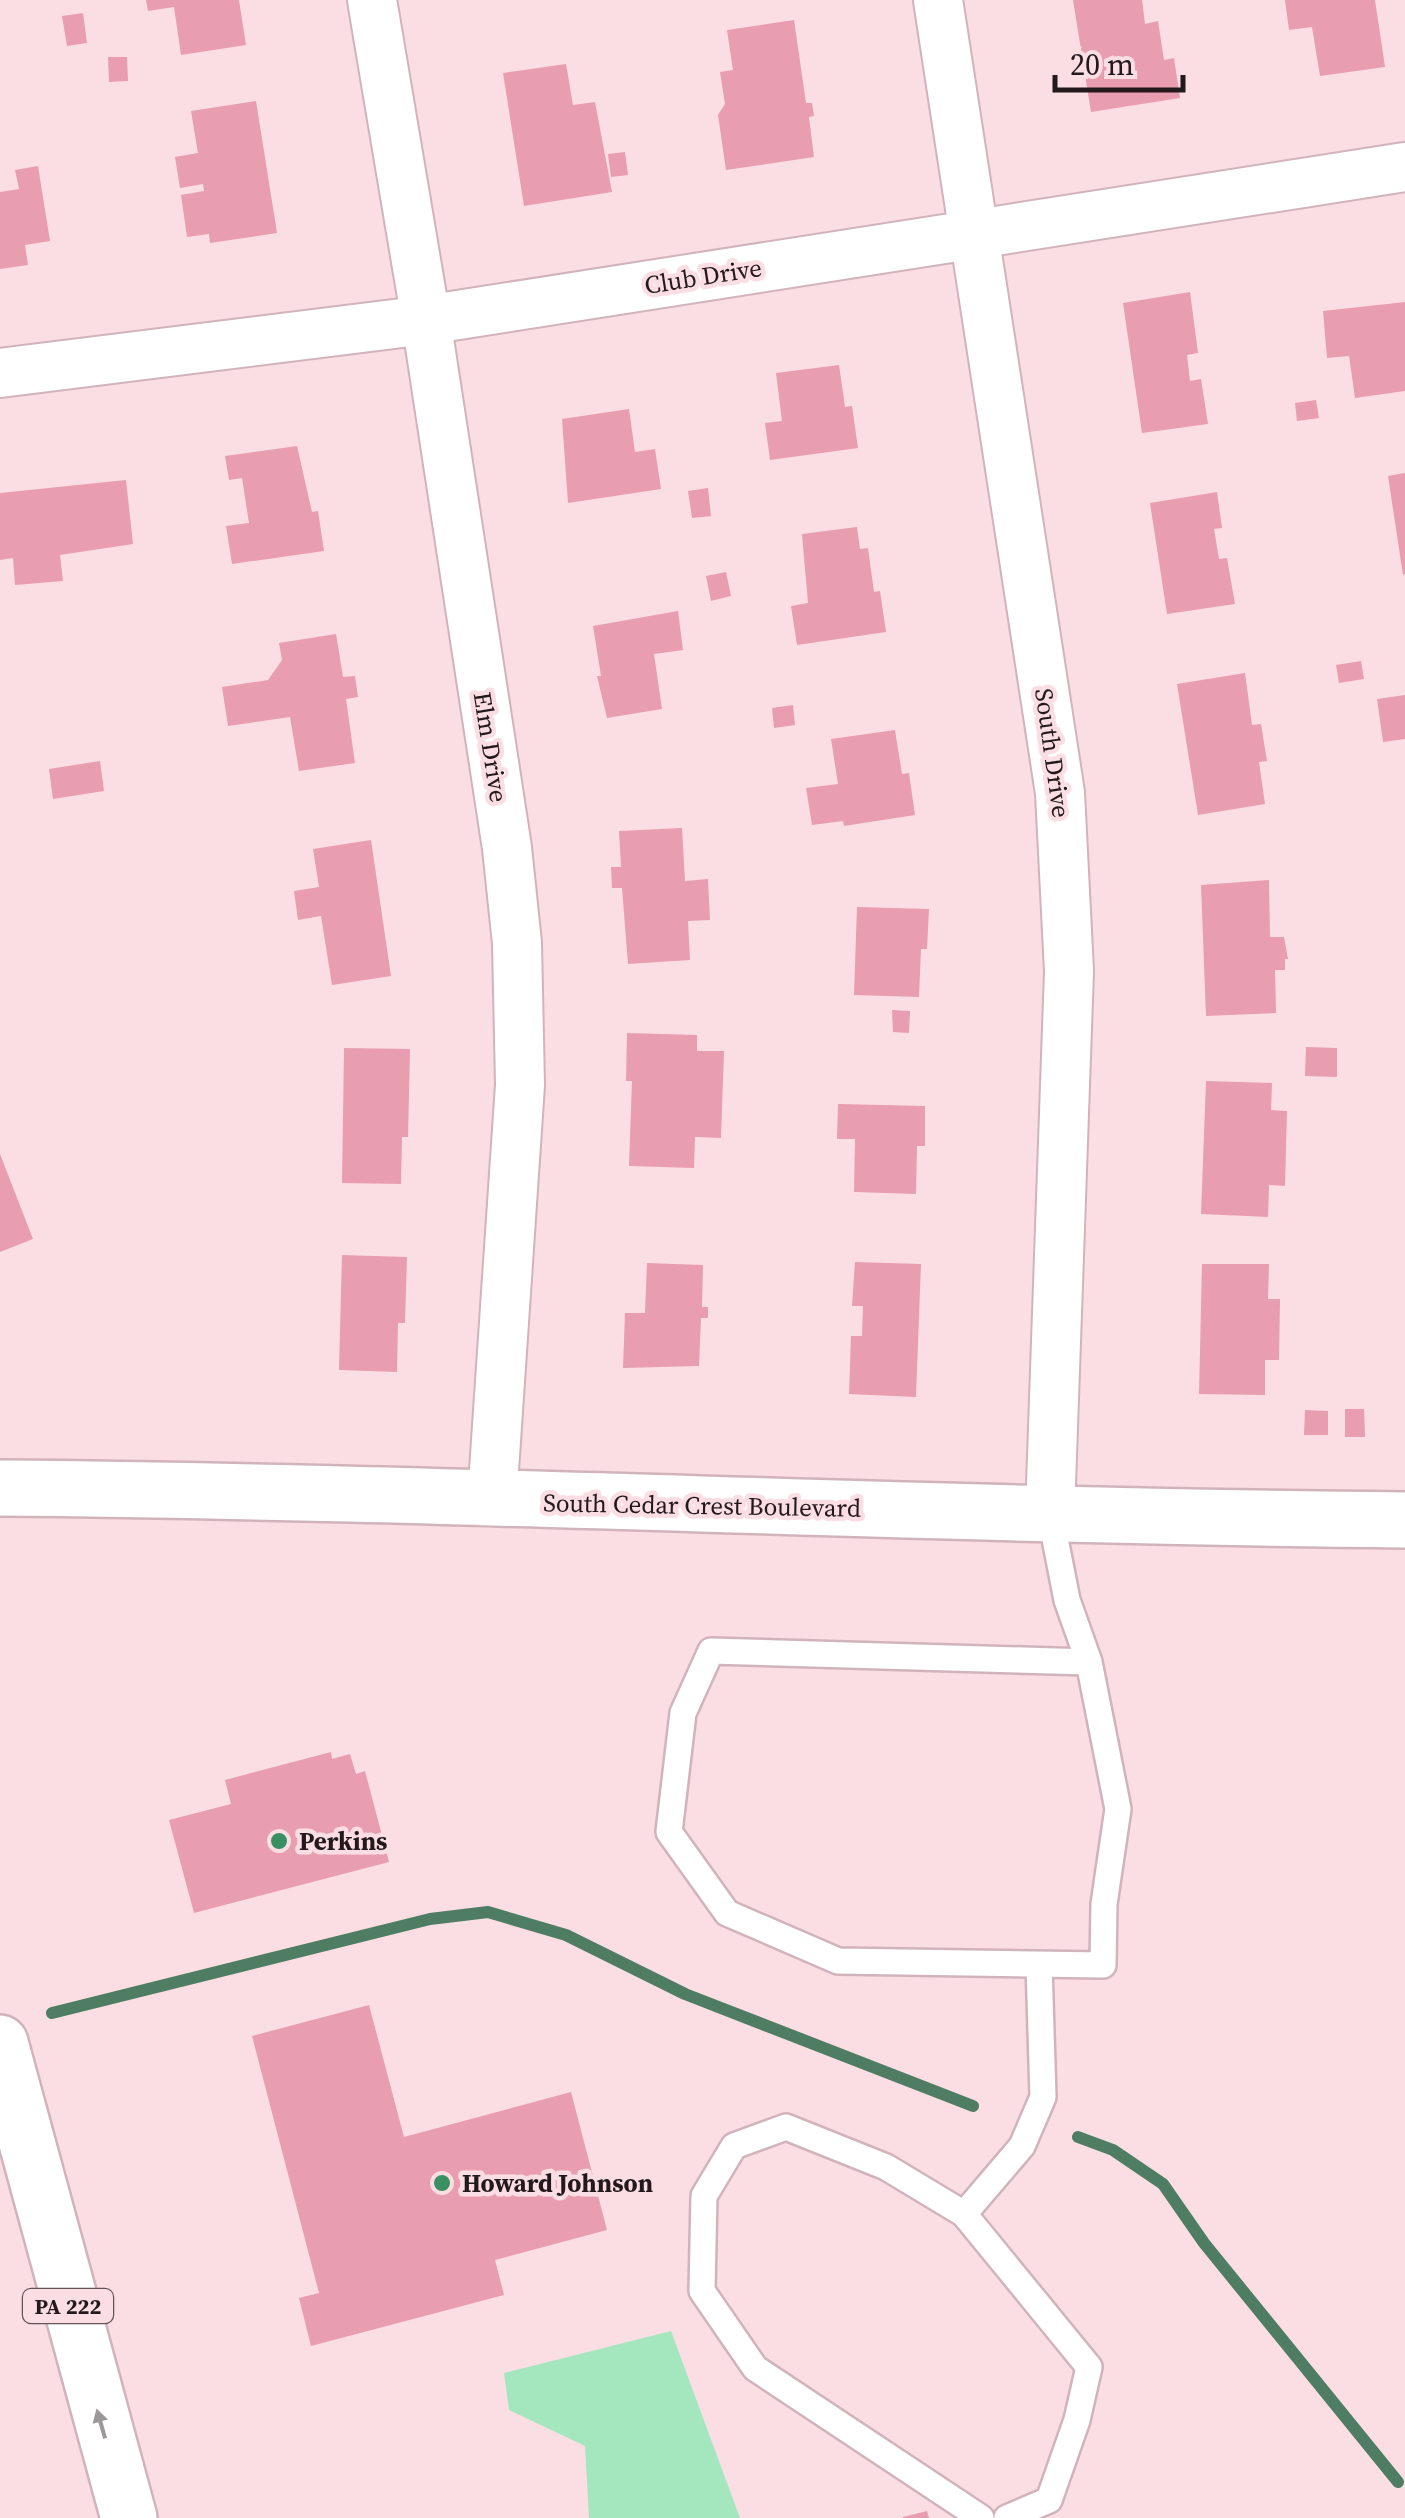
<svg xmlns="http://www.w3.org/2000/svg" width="1405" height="2518" font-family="'Source Serif 4',serif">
<rect width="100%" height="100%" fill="#fbdee4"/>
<polygon fill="#a4e7bf" points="671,2331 740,2518 589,2518 585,2446 509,2410 504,2373"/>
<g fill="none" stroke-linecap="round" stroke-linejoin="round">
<g stroke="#4f7d63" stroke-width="12">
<polyline points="52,2013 430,1919 488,1912 566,1935 685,1994 973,2106"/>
<polyline points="1078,2137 1113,2150 1163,2184 1204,2243 1398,2482"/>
</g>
</g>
<g fill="#e99db0">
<polygon points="146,0 239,0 246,45 181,55 174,7 148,11"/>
<polygon points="1073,0 1142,0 1145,24 1158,21 1164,60 1174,58 1180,98 1091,112"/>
<polygon points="1285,0 1375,0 1385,67 1320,76 1312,27 1289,30"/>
<polygon points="83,13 87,43 67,46 62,16"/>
<polygon points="794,20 806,103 812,103 814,116 809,117 814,157 726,170 718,115 725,104 720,72 733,70 727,30"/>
<polygon points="108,57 127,57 128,81 109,82"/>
<polygon points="566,64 573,105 595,102 612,192 524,206 503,73"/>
<polygon points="256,101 277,233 210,243 209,234 187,237 181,195 204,191 203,184 180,188 175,157 198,153 191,111"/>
<polygon points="625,152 628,175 611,177 608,154"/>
<polygon points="38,166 50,241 25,245 28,265 0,269 0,192 19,189 15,170"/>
<polygon points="1190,292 1198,353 1187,355 1190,381 1201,379 1208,424 1142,433 1123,303"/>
<polygon points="1405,302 1405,391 1355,398 1349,356 1327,358 1323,311"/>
<polygon points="839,365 845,407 852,406 858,448 770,460 765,423 782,421 776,373"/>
<polygon points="1316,400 1319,418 1297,421 1295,403"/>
<polygon points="629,409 635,452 655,449 661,489 568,503 562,419"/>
<polygon points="297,446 312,512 318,511 324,551 232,564 226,526 249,523 242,478 229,480 225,456"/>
<polygon points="1405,473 1405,574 1403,575 1388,476"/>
<polygon points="126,480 133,544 60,555 63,581 15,585 13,558 0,560 0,493"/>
<polygon points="708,488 711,516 692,518 688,491"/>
<polygon points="1217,492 1222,528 1214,529 1219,559 1227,558 1235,604 1167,614 1150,503"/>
<polygon points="857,527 860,549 868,548 874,592 880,591 886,632 797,645 791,606 808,603 802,534"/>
<polygon points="726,572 731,596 711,601 706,576"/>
<polygon points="678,611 683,650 654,654 662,709 607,718 597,676 601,676 593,626"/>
<polygon points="336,634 343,677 355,676 358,697 346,699 355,763 299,771 290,717 228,726 222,687 268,680 282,660 279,643"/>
<polygon points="1361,661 1364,679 1339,683 1336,665"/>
<polygon points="1245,673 1252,725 1261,724 1267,761 1259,762 1265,804 1198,815 1177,684"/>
<polygon points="1405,695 1405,739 1383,742 1377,699"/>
<polygon points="793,705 795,725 774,728 772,708"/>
<polygon points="895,730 902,774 909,773 915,815 844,826 843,821 812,825 806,788 838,784 831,739"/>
<polygon points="100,761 104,791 53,799 49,769"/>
<polygon points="682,828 685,881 708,879 710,920 688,921 690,960 628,964 622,888 612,888 611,867 621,867 619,831"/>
<polygon points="371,840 391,976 332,985 321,916 298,920 294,891 319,887 313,849"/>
<polygon points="1269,880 1270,937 1284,937 1288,959 1285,959 1285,970 1275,970 1276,1013 1206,1016 1201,885"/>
<polygon points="857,907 929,909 927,949 921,949 919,997 854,995"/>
<polygon points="892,1010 910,1011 909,1033 893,1032"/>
<polygon points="627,1033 697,1035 697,1051 724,1051 721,1138 695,1137 694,1168 629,1166 632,1081 626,1081"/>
<polygon points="1306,1047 1337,1048 1337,1077 1305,1076"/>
<polygon points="344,1048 410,1049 408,1137 402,1137 401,1184 342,1183"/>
<polygon points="1206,1081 1272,1083 1271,1110 1287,1111 1285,1186 1269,1185 1268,1217 1201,1214"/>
<polygon points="838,1104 925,1106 925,1146 917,1146 916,1194 854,1192 855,1139 837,1139"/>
<polygon points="0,1154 33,1239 0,1252"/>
<polygon points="342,1255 407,1257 405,1323 398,1323 397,1372 339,1370"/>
<polygon points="855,1262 921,1264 916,1397 849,1394 851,1336 862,1336 863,1306 852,1306"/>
<polygon points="647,1263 703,1265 702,1307 708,1307 708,1318 701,1318 699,1366 623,1368 625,1313 645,1313"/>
<polygon points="1202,1264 1269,1264 1268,1299 1280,1299 1279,1360 1265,1360 1265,1395 1199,1394"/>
<polygon points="1345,1409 1364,1409 1365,1437 1345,1437"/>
<polygon points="1305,1410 1328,1411 1328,1435 1304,1435"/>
<polygon points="331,1752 332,1759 350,1754 356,1774 365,1771 389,1862 194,1913 169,1820 231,1804 225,1780"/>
<polygon points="369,2005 404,2137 571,2092 607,2230 495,2260 504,2295 311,2346 299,2298 319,2293 252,2036"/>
<polygon points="927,2511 929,2518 903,2518 903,2517"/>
</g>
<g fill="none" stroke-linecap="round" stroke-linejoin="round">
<defs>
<g id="service">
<polyline points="1050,1513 1067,1600 1089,1662 1118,1809 1104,1904 1103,1965 838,1961 727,1913 669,1832 683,1713 711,1651 1089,1662"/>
<polyline points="964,2214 886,2167 786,2127 734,2146 704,2196 702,2291 755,2368 981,2518"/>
<polyline points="1007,2518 1049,2500 1077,2420 1089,2367 964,2214 1022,2146 1043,2097 1039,1965"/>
</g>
<g id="minor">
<polyline points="372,0 426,320 507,848 517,943 520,1085 492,1500"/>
<polyline points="938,0 1060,793 1069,971 1050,1513"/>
<polyline points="0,373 426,320 1405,167"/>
</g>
<g id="primary">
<path d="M0,1488C468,1492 936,1516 1405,1520"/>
<polyline points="0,2043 129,2518"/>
</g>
</defs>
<use href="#service" stroke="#d1b4bb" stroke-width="30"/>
<use href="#minor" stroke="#d1b4bb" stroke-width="52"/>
<use href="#primary" stroke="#d1b4bb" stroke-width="60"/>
<use href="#service" stroke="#fff" stroke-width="25"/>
<use href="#minor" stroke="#fff" stroke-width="48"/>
<use href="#primary" stroke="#fff" stroke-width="55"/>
</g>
<defs><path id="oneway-solid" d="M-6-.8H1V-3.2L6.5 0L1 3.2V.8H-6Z" transform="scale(2.5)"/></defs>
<use fill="#9c9899" href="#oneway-solid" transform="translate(101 2424) rotate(-106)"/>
<g fill="#3a9063" stroke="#fbdee4" stroke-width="4">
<circle cx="279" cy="1841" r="10"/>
<circle cx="442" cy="2183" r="10"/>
</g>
<g text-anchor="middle" stroke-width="9" stroke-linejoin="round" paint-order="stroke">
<rect fill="#fbdee4" stroke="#645458" stroke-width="2.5" x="23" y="2289" width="90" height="34" rx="8"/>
<g font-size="22" font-weight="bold" fill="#23191c">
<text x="68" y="2314">PA 222</text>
</g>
<g font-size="25" fill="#23191c" stroke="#fbdee4">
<text transform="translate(703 276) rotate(-9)" y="9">Club Drive</text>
<text transform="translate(491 747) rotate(81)" y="9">Elm Drive</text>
<text transform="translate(1053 753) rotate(82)" y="9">South Drive</text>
<text transform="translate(702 1505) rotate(1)" y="9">South Cedar Crest Boulevard</text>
</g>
<g font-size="25" font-weight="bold" fill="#23191c" stroke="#fbdee4" text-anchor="start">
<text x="299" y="1850">Perkins</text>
<text x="462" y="2192">Howard Johnson</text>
</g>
</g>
<path d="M1055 75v15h128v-15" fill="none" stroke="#23191c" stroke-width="5"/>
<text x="1070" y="75" font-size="30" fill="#23191c" stroke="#fbdee4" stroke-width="8" paint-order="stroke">20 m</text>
</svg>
